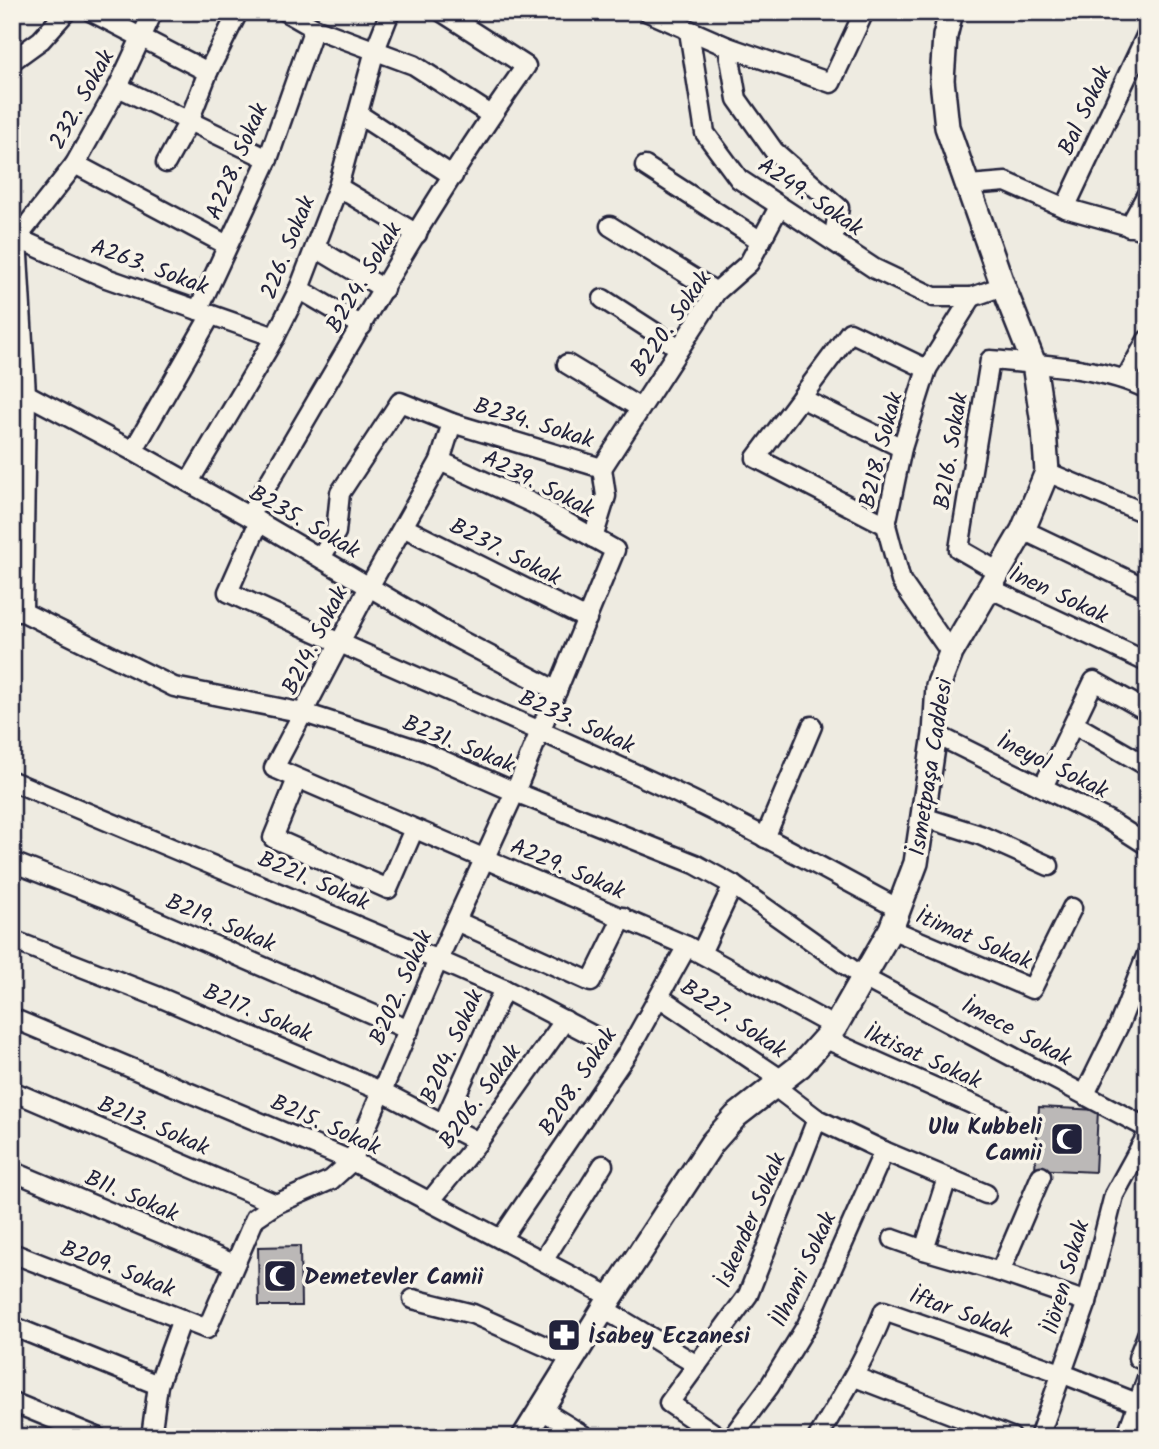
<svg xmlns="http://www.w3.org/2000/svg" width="1159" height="1449" font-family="Kalam,sans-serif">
<rect width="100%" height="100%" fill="#eeebe1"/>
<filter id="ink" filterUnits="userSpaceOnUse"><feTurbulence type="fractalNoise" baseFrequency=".0143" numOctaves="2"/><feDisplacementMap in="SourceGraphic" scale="14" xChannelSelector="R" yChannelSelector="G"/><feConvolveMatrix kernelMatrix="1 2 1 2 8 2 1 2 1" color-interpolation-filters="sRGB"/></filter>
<g filter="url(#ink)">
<g fill="#bbb8b7" stroke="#22223b" stroke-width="2">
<polygon points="1039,1107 1098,1110 1095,1172 1035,1169"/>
<polygon points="300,1246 301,1306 259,1306 258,1247"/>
</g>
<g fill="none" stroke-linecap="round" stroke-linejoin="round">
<defs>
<g id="minor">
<polyline points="92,12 208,72"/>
<polyline points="286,12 314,28 414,65 491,115"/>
<polyline points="648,12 728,47 831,83 864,12"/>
<polyline points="689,31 705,133 739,179 875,269 934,297 972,297 1003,286"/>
<polyline points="728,47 737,99 774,151 839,208 833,240"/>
<polyline points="12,61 41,40 66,12"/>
<polyline points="118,87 268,159"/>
<polyline points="358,114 453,176"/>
<polyline points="166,163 189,121 208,72 238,12"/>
<polyline points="75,164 227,245"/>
<polyline points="645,166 761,241"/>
<polyline points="969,185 1006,182 1065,208 1147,231"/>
<polyline points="338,187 417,234"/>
<polyline points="1065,208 1147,34"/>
<polyline points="610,226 716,292"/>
<polyline points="1129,227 1147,194"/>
<polyline points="12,234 17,238 106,278 275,337"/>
<polyline points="316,248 384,289"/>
<polyline points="299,289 362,326"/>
<polyline points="603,299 679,348"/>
<polyline points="198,310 268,159 314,28"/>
<polyline points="567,364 640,408"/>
<polyline points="1126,378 1147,340"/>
<polyline points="26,394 133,451 259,522 456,638 557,691"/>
<polyline points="801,398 902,448"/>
<polyline points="452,423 440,461 369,587 274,768 687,946 835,1027"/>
<polyline points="133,451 211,315"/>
<polyline points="602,468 716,292 749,263 779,207"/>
<polyline points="1047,472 1147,514"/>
<polyline points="189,482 275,337 299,289 338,187 375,50 390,12"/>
<path d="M249,516C339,365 424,209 526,66L442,12"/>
<path d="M259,522L228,592C379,663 533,725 683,796C757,831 828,871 899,909"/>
<polyline points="886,525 756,458 850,332 927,369"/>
<polyline points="403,527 587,619"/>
<polyline points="1023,530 1147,589"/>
<polyline points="593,538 606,496 602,468"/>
<polyline points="321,558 336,532 340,493 400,402 452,423 602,468"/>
<path d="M999,572L959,549L990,360C1038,364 1104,367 1147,389"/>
<polyline points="989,588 1147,662"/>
<polyline points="12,612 23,612 174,687 304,713 419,750 515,792 695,864 733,885 864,978 1147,1128"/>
<polyline points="23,612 26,394 17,238 75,164 118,87 153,12"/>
<polyline points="951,653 901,581 886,525 902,448 927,369 972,297"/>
<polyline points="1074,724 1147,766"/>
<polyline points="935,734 1108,820 1147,845"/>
<polyline points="297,779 273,838 388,889 414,829"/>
<polyline points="12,781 438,960 504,989 592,1035"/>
<polyline points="1043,787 1094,681 1147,711"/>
<polyline points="923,817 980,835 1049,866"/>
<polyline points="765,838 812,726"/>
<polyline points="12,862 102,897 409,1030"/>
<polyline points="456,921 591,982 623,917"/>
<polyline points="891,929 1032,989 1072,908"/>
<polyline points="12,940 159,997 381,1091 478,1142"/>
<polyline points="701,953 733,885"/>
<polyline points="659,997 782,1080"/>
<polyline points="12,1018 352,1161 611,1297"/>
<polyline points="826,1039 1001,1117"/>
<polyline points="774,1086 817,1119 884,1151 986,1194"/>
<polyline points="12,1091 276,1204"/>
<polyline points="1085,1094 1119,1025 1147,954"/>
<polyline points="443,1124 504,989"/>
<polyline points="12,1171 234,1264"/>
<polyline points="947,1178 924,1250 1000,1272 1087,1302"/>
<polyline points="431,1200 478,1142 565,1020"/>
<polyline points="501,1239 628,1052 687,946"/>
<polyline points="893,1239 924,1250"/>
<polyline points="12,1253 207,1329 255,1218 276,1204 331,1180 352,1161 438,960 515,792 615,550 532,503 440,461"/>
<polyline points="543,1261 603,1165"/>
<polyline points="1000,1272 1041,1176"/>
<polyline points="413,1299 473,1314 574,1359"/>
<polyline points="604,1309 697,1365"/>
<polyline points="12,1326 158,1385"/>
<polyline points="1147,1335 1138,1358 1147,1362"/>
<polyline points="855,1377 1011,1437"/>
<polyline points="12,1402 97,1437"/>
<polyline points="542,1410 586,1437"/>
<polyline points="151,1437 158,1385 182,1319"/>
<polyline points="719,1437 669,1403 748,1295 817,1119"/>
<polyline points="732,1437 769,1387 807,1325 884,1151"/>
<path d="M818,1437C843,1395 867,1356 884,1311L1061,1373L1147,1407"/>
<polyline points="1039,1437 1087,1302 1114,1195 1147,1135"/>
<polyline points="1126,1437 1147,1378"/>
</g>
<polyline id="major" points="524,1437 611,1297 712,1143 736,1116 800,1066 835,1027 891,929 916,863 935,734 938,686 951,653 1023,530 1047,472 1044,430 1034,364 1003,286 947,127 942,80 945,36 951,12"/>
</defs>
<use href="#minor" stroke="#22223b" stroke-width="23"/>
<use href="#major" stroke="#22223b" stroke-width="28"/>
<use href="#minor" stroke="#f7f3e8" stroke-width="18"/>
<use href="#major" stroke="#f7f3e8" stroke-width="23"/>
</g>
</g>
<defs>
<symbol id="mosque-square" viewBox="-11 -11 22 22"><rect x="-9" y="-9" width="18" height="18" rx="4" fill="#22223b" stroke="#f7f3e8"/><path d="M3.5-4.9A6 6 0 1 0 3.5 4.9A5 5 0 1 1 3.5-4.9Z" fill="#fff"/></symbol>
<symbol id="pharmacy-square" viewBox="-11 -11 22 22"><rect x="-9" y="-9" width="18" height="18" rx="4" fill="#22223b" stroke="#f7f3e8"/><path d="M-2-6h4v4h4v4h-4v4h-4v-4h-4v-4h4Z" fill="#fff"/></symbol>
</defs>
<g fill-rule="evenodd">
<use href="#mosque-square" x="1048" y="1120" width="38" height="38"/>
<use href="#mosque-square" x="261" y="1257" width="38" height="38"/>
<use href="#pharmacy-square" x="545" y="1316" width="38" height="38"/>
</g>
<g text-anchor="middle" stroke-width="7" stroke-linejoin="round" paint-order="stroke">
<g font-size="23" fill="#22223b" stroke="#f7f3e8">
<text transform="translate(81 99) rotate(-61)" y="8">232. Sokak</text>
<text transform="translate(1084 110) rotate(-65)" y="8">Bal Sokak</text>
<text transform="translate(236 161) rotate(-67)" y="8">A228. Sokak</text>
<text transform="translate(811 196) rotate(34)" y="8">A249. Sokak</text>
<text transform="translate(287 247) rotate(-68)" y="8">226. Sokak</text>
<text transform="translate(150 266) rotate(20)" y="8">A263. Sokak</text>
<text transform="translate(363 277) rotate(-59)" y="8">B224. Sokak</text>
<text transform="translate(670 323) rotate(-55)" y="8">B220. Sokak</text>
<text transform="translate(534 422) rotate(17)" y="8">B234. Sokak</text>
<text transform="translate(880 450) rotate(-76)" y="8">B218. Sokak</text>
<text transform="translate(950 451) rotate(-81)" y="8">B216. Sokak</text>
<text transform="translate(539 483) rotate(27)" y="8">A239. Sokak</text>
<text transform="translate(305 521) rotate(30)" y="8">B235. Sokak</text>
<text transform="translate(506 551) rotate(27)" y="8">B237. Sokak</text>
<text transform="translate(1059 594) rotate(25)" y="8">İnen Sokak</text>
<text transform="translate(314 640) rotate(-63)" y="8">B214. Sokak</text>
<text transform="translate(577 721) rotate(24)" y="8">B233. Sokak</text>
<text transform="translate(459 743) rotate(22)" y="8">B231. Sokak</text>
<text transform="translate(1053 765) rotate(26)" y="8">İneyol Sokak</text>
<text transform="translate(930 767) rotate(-81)" y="8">İsmetpaşa Caddesi</text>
<text transform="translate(568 868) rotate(23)" y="8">A229. Sokak</text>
<text transform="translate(314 880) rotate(23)" y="8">B221. Sokak</text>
<text transform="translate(221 922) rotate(23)" y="8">B219. Sokak</text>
<text transform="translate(974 938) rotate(23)" y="8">İtimat Sokak</text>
<text transform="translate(400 987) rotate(-66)" y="8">B202. Sokak</text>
<text transform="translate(258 1012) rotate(23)" y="8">B217. Sokak</text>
<text transform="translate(734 1018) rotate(34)" y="8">B227. Sokak</text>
<text transform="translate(1017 1031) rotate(28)" y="8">İmece Sokak</text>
<text transform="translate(451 1046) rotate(-66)" y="8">B204. Sokak</text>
<text transform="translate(923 1056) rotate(24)" y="8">İktisat Sokak</text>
<text transform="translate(577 1081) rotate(-57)" y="8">B208. Sokak</text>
<text transform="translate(479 1096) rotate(-54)" y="8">B206. Sokak</text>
<text transform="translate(326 1124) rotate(24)" y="8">B215. Sokak</text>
<text transform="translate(154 1125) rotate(23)" y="8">B213. Sokak</text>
<text transform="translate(132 1195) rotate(23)" y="8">B11. Sokak</text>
<text transform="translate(750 1220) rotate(-67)" y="8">İskender Sokak</text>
<text transform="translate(118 1268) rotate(21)" y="8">B209. Sokak</text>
<text transform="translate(803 1269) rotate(-65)" y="8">İlhami Sokak</text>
<text transform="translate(1065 1277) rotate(-74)" y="8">İlören Sokak</text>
<text transform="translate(961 1312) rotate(20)" y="8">İftar Sokak</text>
</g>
<g font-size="23" font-weight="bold" fill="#22223b" stroke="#f7f3e8" text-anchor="start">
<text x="1042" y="1134" text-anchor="end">Ulu Kubbeli<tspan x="1042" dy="26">Camii</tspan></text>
<text x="304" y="1284">Demetevler Camii</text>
<text x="588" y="1343">İsabey Eczanesi</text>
</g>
</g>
<rect width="1159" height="1449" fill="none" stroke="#f7f3e8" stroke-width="42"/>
<rect x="21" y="21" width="1117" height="1407" fill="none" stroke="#22223b" stroke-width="2.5" filter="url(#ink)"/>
</svg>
